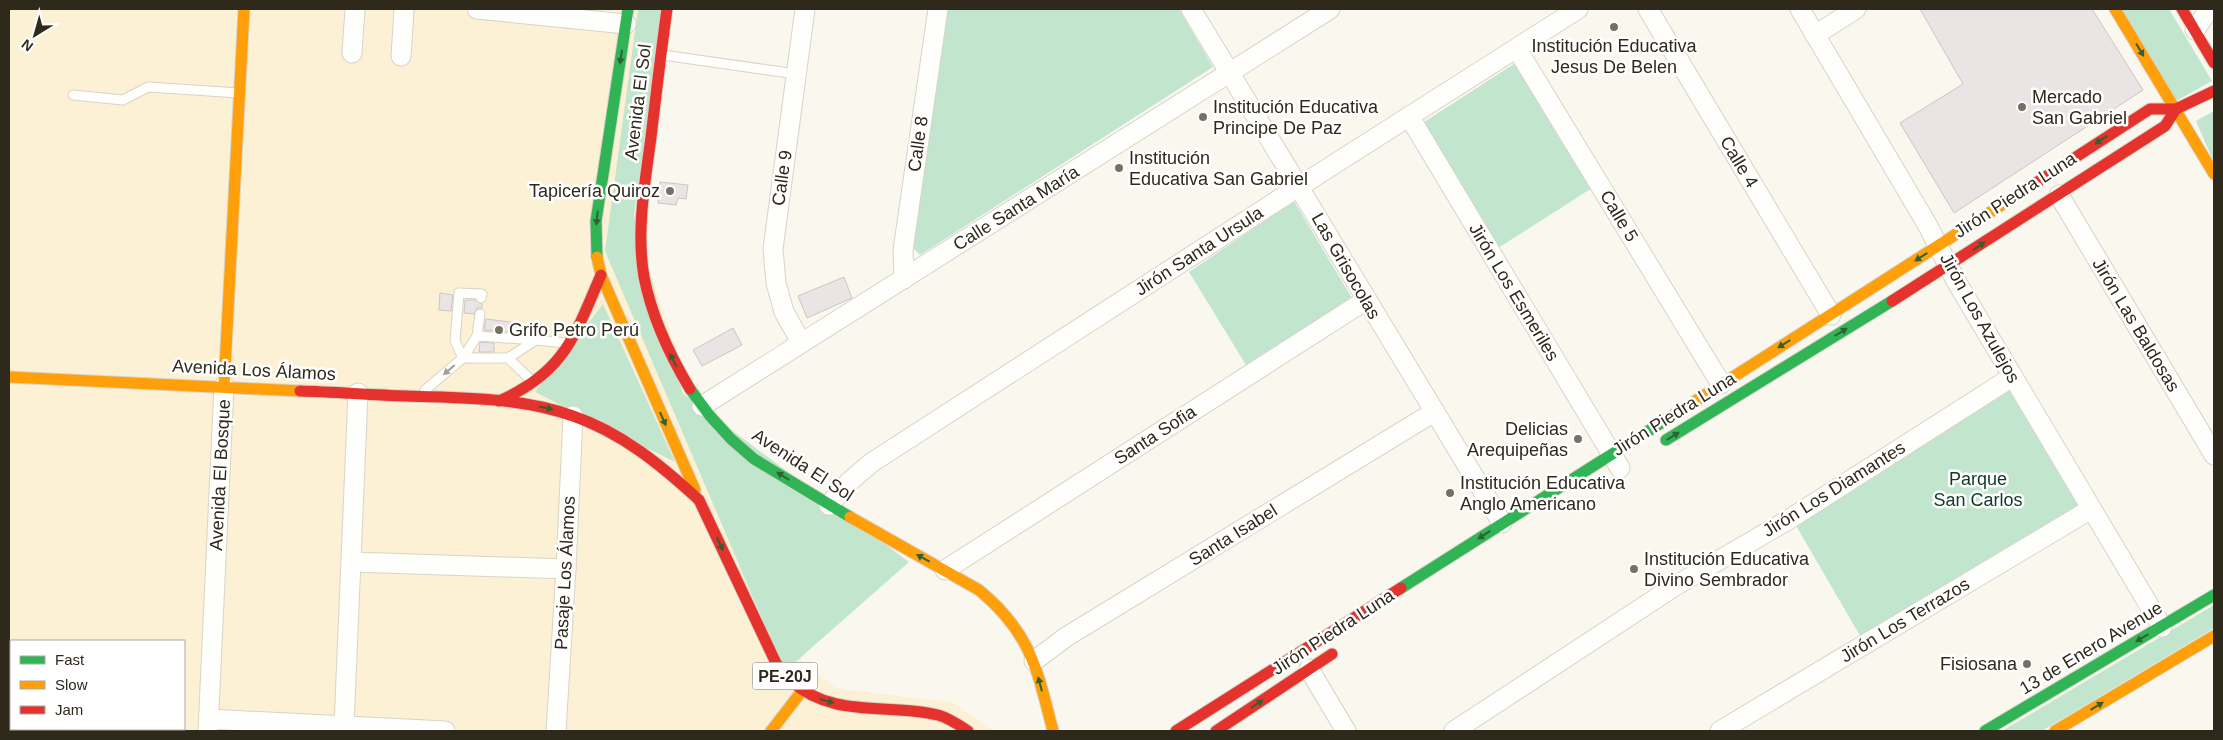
<svg xmlns="http://www.w3.org/2000/svg" width="2223" height="740" font-family="Helvetica,sans-serif">
<rect width="100%" height="100%" fill="#faf7ee"/>
<path fill="#fcf1d5" fill-rule="evenodd" d="M9,9H648L624,193L755,583L807,668L839,689L951,702L994,731H9ZM11,641H184V729H11Z"/>
<g fill="#c2e6cd">
<polygon points="638,9 662,9 634,215 683,394 909,562 792,665 781,663 605,251"/>
<polygon points="946,9 1179,9 1213,67 920,255 913,248"/>
<polygon points="2120,9 2169,9 2212,81 2176,101"/>
<polygon points="1517,62 1592,188 1498,248 1421,124"/>
<polygon points="2214,111 2214,163 2196,121"/>
<polygon points="1294,201 1352,298 1246,365 1189,272"/>
<polygon points="603,304 675,462 535,392"/>
<polygon points="2009,390 2079,507 1862,639 1795,524"/>
<polygon points="2214,605 2214,628 2042,731 2002,731"/>
</g>
<g fill="#ebe4e5" stroke="#ccc5c5">
<polygon points="1920,9 2092,9 2143,90 1954,213 1900,123 1963,84"/>
<polygon points="660,182 688,185 686,199 678,198 676,205 658,203"/>
<polygon points="844,277 852,298 807,318 798,296"/>
<polygon points="440,293 453,295 451,311 439,310"/>
<polygon points="465,300 475,300 482,304 482,308 477,308 474,314 464,313"/>
<polygon points="486,319 518,323 517,332 484,330"/>
<polygon points="733,328 742,345 702,366 693,350"/>
<polygon points="480,342 494,343 494,352 479,352"/>
</g>
<g fill="none" stroke-linecap="round" stroke-linejoin="round">
<defs>
<g id="lane">
<polyline points="663,55 796,74"/>
<polyline points="73,95 123,100 148,87 239,93"/>
<polyline points="477,336 480,314"/>
<polyline points="463,358 455,341 459,293 482,294 481,298"/>
<polyline points="463,358 477,336 536,340"/>
<polyline points="508,358 536,340 566,343"/>
<polyline points="425,390 463,358 508,358 533,382"/>
</g>
<g id="street">
<polyline points="477,9 626,24"/>
<path d="M1191,9C1295,180 1397,352 1502,523"/>
<polyline points="1648,9 1831,315"/>
<polyline points="1800,9 1928,226 1956,281 2162,627"/>
<polyline points="2195,30 2209,9"/>
<polyline points="1815,35 1856,9"/>
<polyline points="1517,49 1721,384"/>
<polyline points="352,53 355,9"/>
<polyline points="401,56 404,9"/>
<polyline points="1409,116 1620,468"/>
<polyline points="2059,195 2214,455"/>
<polyline points="904,279 903,250 938,9"/>
<polyline points="801,342 784,312 776,283 773,249 805,9"/>
<polyline points="702,406 1330,9"/>
<polyline points="829,505 849,482 871,463 1289,193 1578,9"/>
<polyline points="352,562 566,569"/>
<polyline points="945,570 1366,300"/>
<polyline points="1034,661 1066,637 1434,412"/>
<polyline points="1309,669 1346,731"/>
<polyline points="209,719 445,731"/>
<polyline points="344,726 358,393"/>
<polyline points="208,731 224,386"/>
<polyline points="556,731 566,569 573,416"/>
<polyline points="1454,731 1675,586 1788,520 2012,377"/>
<polyline points="1720,731 2091,509"/>
</g>
<g id="fast">
<polyline points="597,257 596,221 628,9"/>
<polyline points="690,389 710,416 731,439 754,459 850,517"/>
<polyline points="1666,440 1892,301"/>
<polyline points="1401,588 1694,402"/>
<polyline points="1985,731 2214,595"/>
</g>
<g id="slow">
<polyline points="2115,9 2214,174"/>
<polyline points="597,257 601,275 695,490"/>
<polyline points="9,377 300,391"/>
<polyline points="224,386 244,9"/>
<polyline points="1694,402 2025,190"/>
<path d="M850,517L979,590C1031,633 1037,669 1053,731"/>
<polyline points="771,731 802,691"/>
<polyline points="2055,731 2214,636"/>
</g>
<g id="jam">
<path d="M667,9C661,52 656,95 651,137C645,183 636,231 644,277C652,318 669,354 690,389"/>
<polyline points="2182,9 2214,63"/>
<polyline points="2025,190 2150,109 2176,109 2214,91"/>
<polyline points="1892,301 2165,126 2176,109"/>
<path d="M300,391C336,392 371,395 407,396C463,398 520,397 573,416C621,432 662,466 699,500"/>
<path d="M499,401C565,372 574,337 601,275"/>
<path d="M699,500L776,663C781,669 785,676 791,681C833,719 889,703 938,715C949,718 959,725 968,731"/>
<polyline points="1176,731 1401,588"/>
<polyline points="1216,731 1332,654"/>
</g>
</defs>
<use href="#lane" stroke="#d8d4c8" stroke-width="11"/>
<use href="#street" stroke="#d8d4c8" stroke-width="21"/>
<use href="#fast" stroke="#d8d4c8" stroke-width="13"/>
<use href="#slow" stroke="#d8d4c8" stroke-width="13"/>
<use href="#jam" stroke="#d8d4c8" stroke-width="13"/>
<use href="#lane" stroke="#fefefc" stroke-width="9"/>
<use href="#street" stroke="#fefefc" stroke-width="19"/>
<use href="#fast" stroke="#30b455" stroke-width="11"/>
<use href="#slow" stroke="#ff9f0a" stroke-width="11"/>
<use href="#jam" stroke="#e5322d" stroke-width="11"/>
</g>
<defs><path id="oneway-solid" d="M-6-.8H1V-3.2L6.5 0L1 3.2V.8H-6Z" transform="scale(1.25)"/></defs>
<g fill="#2f6132">
<use href="#oneway-solid" transform="translate(2140 50) rotate(59)"/>
<use href="#oneway-solid" transform="translate(621 57) rotate(98)"/>
<use href="#oneway-solid" transform="translate(2101 140) rotate(147)"/>
<use href="#oneway-solid" transform="translate(597 218) rotate(96)"/>
<use href="#oneway-solid" transform="translate(1979 246) rotate(-33)"/>
<use href="#oneway-solid" transform="translate(1921 257) rotate(147)"/>
<use href="#oneway-solid" transform="translate(1841 332) rotate(-32)"/>
<use href="#oneway-solid" transform="translate(1784 344) rotate(148)"/>
<use href="#oneway-solid" transform="translate(673 360) rotate(-118)"/>
<use href="#oneway-solid" transform="translate(546 408) rotate(12)"/>
<use href="#oneway-solid" transform="translate(663 419) rotate(66)"/>
<use href="#oneway-solid" transform="translate(1673 436) rotate(-32)"/>
<use href="#oneway-solid" transform="translate(783 476) rotate(-148)"/>
<use href="#oneway-solid" transform="translate(1484 535) rotate(147)"/>
<use href="#oneway-solid" transform="translate(720 544) rotate(65)"/>
<use href="#oneway-solid" transform="translate(923 558) rotate(-151)"/>
<use href="#oneway-solid" transform="translate(2142 638) rotate(149)"/>
<use href="#oneway-solid" transform="translate(1040 684) rotate(-105)"/>
<use href="#oneway-solid" transform="translate(827 701) rotate(16)"/>
<use href="#oneway-solid" transform="translate(1257 704) rotate(-34)"/>
<use href="#oneway-solid" transform="translate(2097 706) rotate(-31)"/>
</g>
<use fill="#a19e97" href="#oneway-solid" transform="translate(449 370) rotate(139)"/>
<g fill="#767165" stroke="#fff" stroke-width="2">
<circle cx="1614" cy="27" r="5"/>
<circle cx="2022" cy="107" r="5"/>
<circle cx="1203" cy="117" r="5"/>
<circle cx="1119" cy="168" r="5"/>
<circle cx="670" cy="191" r="5"/>
<circle cx="499" cy="330" r="5"/>
<circle cx="1578" cy="439" r="5"/>
<circle cx="1450" cy="493" r="5"/>
<circle cx="1634" cy="569" r="5"/>
<circle cx="2027" cy="664" r="5"/>
</g>
<g text-anchor="middle" stroke-width="5" stroke-linejoin="round" paint-order="stroke">
<rect fill="#fff" stroke="#6d695f" stroke-width="1" x="752.5" y="662.5" width="65" height="27" rx="4"/>
<g font-size="16" font-weight="bold" fill="#2f291b">
<text x="785" y="682">PE-20J</text>
</g>
<g font-size="18" fill="#2f291b" stroke="#fff" text-anchor="start">
<text x="1614" y="52" text-anchor="middle">Institución Educativa<tspan x="1614" dy="21">Jesus De Belen</tspan></text>
<text x="2032" y="103">Mercado<tspan x="2032" dy="21">San Gabriel</tspan></text>
<text x="1213" y="113">Institución Educativa<tspan x="1213" dy="21">Principe De Paz</tspan></text>
<text x="1129" y="164">Institución<tspan x="1129" dy="21">Educativa San Gabriel</tspan></text>
<text x="660" y="197" text-anchor="end">Tapicería Quiroz</text>
<text x="509" y="336">Grifo Petro Perú</text>
<text x="1568" y="435" text-anchor="end">Delicias<tspan x="1568" dy="21">Arequipeñas</tspan></text>
<text x="1460" y="489">Institución Educativa<tspan x="1460" dy="21">Anglo Americano</tspan></text>
<text x="1644" y="565">Institución Educativa<tspan x="1644" dy="21">Divino Sembrador</tspan></text>
<text x="2017" y="670" text-anchor="end">Fisiosana</text>
</g>
<g font-size="18" fill="#2f291b" stroke="#fff">
<text transform="translate(638 102) rotate(-83)" y="6">Avenida El Sol</text>
<text transform="translate(918 144) rotate(-82)" y="6">Calle 8</text>
<text transform="translate(1739 162) rotate(59)" y="6">Calle 4</text>
<text transform="translate(782 178) rotate(-82)" y="6">Calle 9</text>
<text transform="translate(2015 195) rotate(-33)" y="6">Jirón Piedra Luna</text>
<text transform="translate(1016 208) rotate(-32)" y="6">Calle Santa María</text>
<text transform="translate(1619 216) rotate(59)" y="6">Calle 5</text>
<text transform="translate(1199 251) rotate(-33)" y="6">Jirón Santa Ursula</text>
<text transform="translate(1346 266) rotate(60)" y="6">Las Grisocolas</text>
<text transform="translate(1514 292) rotate(59)" y="6">Jirón Los Esmeriles</text>
<text transform="translate(1980 318) rotate(61)" y="6">Jirón Los Azulejos</text>
<text transform="translate(2136 325) rotate(59)" y="6">Jirón Las Baldosas</text>
<text transform="translate(254 370) rotate(3)" y="6">Avenida Los Álamos</text>
<text transform="translate(1674 414) rotate(-32)" y="6">Jirón Piedra Luna</text>
<text transform="translate(1155 435) rotate(-33)" y="6">Santa Sofia</text>
<text transform="translate(803 465) rotate(33)" y="6">Avenida El Sol</text>
<text transform="translate(220 475) rotate(-87)" y="6">Avenida El Bosque</text>
<text transform="translate(1834 489) rotate(-32)" y="6">Jirón Los Diamantes</text>
<text transform="translate(1233 535) rotate(-32)" y="6">Santa Isabel</text>
<text transform="translate(565 573) rotate(-87)" y="6">Pasaje Los Álamos</text>
<text transform="translate(1905 620) rotate(-31)" y="6">Jirón Los Terrazos</text>
<text transform="translate(1333 632) rotate(-33)" y="6">Jirón Piedra Luna</text>
<text transform="translate(2091 648) rotate(-31)" y="6">13 de Enero Avenue</text>
</g>
<g font-size="18" fill="#103825" stroke="#fff">
<text x="1978" y="485">Parque<tspan x="1978" dy="21">San Carlos</tspan></text>
</g>
</g>
<rect width="2223" height="740" fill="none" stroke="#2f291b" stroke-width="20"/>
<rect x="10" y="640" width="175" height="90" fill="#ffffff" stroke="#aca9a4"/>
<rect x="20" y="656" width="25" height="8" fill="#30b455" stroke="#aca9a4"/>
<text x="55" y="665" font-size="15" fill="#2f291b">Fast</text>
<rect x="20" y="681" width="25" height="8" fill="#ff9f0a" stroke="#aca9a4"/>
<text x="55" y="690" font-size="15" fill="#2f291b">Slow</text>
<rect x="20" y="706" width="25" height="8" fill="#e5322d" stroke="#aca9a4"/>
<text x="55" y="715" font-size="15" fill="#2f291b">Jam</text>
<g transform="translate(35 35) rotate(217)" stroke="#ffffff" stroke-width="4" paint-order="stroke">
<path d="M0-4L9 19L0 12L-9 19Z" fill="#2f291b"/>
<text y="-8" font-size="14" font-weight="bold" text-anchor="middle" fill="#2f291b">N</text>
</g>
</svg>
